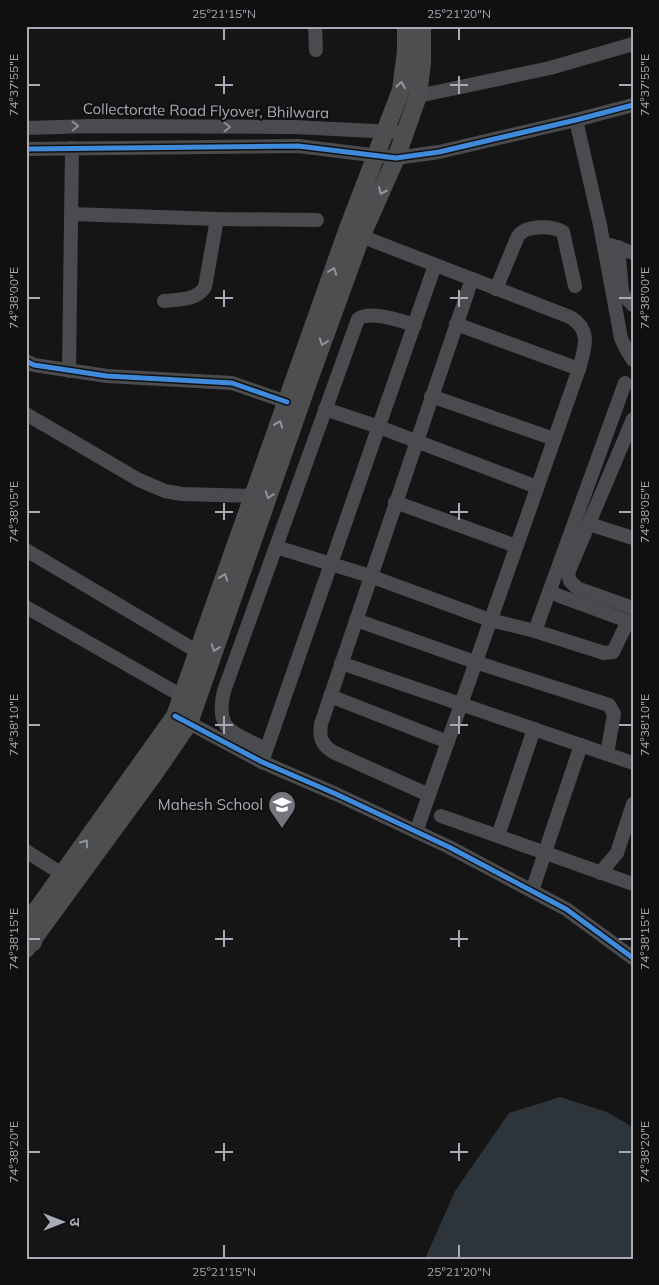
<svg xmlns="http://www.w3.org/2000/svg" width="659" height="1285" font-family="Mulish,'Noto Sans Devanagari',sans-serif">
<rect width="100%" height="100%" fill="#151516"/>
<polygon fill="#2d343a" points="560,1097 607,1112 633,1127 633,1259 425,1259 455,1191 509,1113"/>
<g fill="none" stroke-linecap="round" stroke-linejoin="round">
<g stroke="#4a4b4e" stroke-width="14">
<polyline points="315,26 316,50"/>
<polyline points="418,96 550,68 633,44"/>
<polyline points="576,120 600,225 621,338 625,347 633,360"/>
<polyline points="26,128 92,126 294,127 395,132"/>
<polyline points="26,149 298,146 396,158 439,152 576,120 633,105"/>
<polyline points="71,214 217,219 317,220"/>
<path d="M353,233L570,317C592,330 585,348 579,369L416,832"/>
<polyline points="611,245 633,253"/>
<polyline points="618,247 622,291 624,296 633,305"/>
<path d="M496,289L518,236C526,225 552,225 563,232L575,286"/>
<path d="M164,301C180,299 196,301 205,287L217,219"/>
<polyline points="456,324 579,369"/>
<polyline points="26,361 34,365 107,376 232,383 287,402"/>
<polyline points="69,371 72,148"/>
<polyline points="431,396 554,439"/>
<polyline points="325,409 379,427 537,487"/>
<polyline points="26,414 139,480 165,491 182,494 253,496"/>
<polyline points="633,419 568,573 570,581 577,588 633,608"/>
<polyline points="395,502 516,546"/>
<polyline points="589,524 633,538"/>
<polyline points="276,547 370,576 490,620 535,631 604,653 613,652 628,621"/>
<polyline points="26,550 198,652"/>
<polyline points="549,592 633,623"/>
<polyline points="26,607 182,696"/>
<polyline points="356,620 475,662 609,705 614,714 607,754"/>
<polyline points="535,631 625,383"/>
<polyline points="341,663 633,763"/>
<polyline points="330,696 448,742"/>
<polyline points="180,718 262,762 336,794 449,847 566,909 633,958"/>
<path d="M266,749C235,733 214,732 224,691L358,319C370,310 401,321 415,325"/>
<polyline points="262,762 435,265"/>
<path d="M429,795L333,752C321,744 319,737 321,724L472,279"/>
<polyline points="441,816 633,884"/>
<polyline points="498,836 534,729"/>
<polyline points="26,851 62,874"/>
<polyline points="600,873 617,853 633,804"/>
<polyline points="532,891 581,745"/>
</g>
<g stroke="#4c4e50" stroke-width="18">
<polyline points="26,925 175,716 347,231 401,90 406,51 406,26"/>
<polyline points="26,949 154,774 189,723 310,377 361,237 396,158 418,96 422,63 422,26"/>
</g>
<polyline stroke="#4c4c4f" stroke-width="20" points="26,938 32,942"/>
<defs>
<g id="cycleway">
<polyline points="26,149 298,146 396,158 439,152 576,120 633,105"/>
<polyline points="26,361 34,365 107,376 232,383 287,402"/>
<polyline points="175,716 262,762 336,794 449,847 566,909 633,958"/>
</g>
</defs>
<use href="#cycleway" stroke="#101011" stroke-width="8"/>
<use href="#cycleway" stroke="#408adc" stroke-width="5"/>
</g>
<defs><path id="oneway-chevron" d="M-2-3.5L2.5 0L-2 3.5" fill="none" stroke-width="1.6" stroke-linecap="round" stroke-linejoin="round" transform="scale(1.25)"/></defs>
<g stroke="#91949c">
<use href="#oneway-chevron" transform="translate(401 85) rotate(-80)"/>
<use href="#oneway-chevron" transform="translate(382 191) rotate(114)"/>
<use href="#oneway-chevron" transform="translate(333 271) rotate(-70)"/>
<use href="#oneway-chevron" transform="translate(323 342) rotate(110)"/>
<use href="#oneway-chevron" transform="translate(279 424) rotate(-70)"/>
<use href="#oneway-chevron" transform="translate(269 495) rotate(109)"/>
<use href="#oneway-chevron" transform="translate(224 577) rotate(-70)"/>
<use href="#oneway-chevron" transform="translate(215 648) rotate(109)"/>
<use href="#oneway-chevron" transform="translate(85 843) rotate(-55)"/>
</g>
<g stroke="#8c8e96">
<use href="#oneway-chevron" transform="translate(75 126) rotate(-1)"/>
<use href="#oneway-chevron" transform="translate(227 127)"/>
</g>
<path fill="none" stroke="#a8abb5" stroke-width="2" d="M224,28V40M459,28V40M224,76V94M459,76V94M28,85H40M215,85H233M450,85H468M619,85H632M224,290V307M459,290V307M28,298H40M215,298H233M450,298H468M619,298H632M224,503V520M459,503V520M28,512H40M215,512H233M450,512H468M619,512H632M224,716V734M459,716V734M28,725H40M215,725H233M450,725H468M619,725H632M224,930V947M459,930V947M28,939H40M215,939H233M450,939H468M619,939H632M224,1143V1161M459,1143V1161M28,1152H40M215,1152H233M450,1152H468M619,1152H632M224,1245V1258M459,1245V1258"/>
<defs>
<symbol id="school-pin" viewBox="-11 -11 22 30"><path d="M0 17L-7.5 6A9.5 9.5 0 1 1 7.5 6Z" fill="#75767d" stroke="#101011"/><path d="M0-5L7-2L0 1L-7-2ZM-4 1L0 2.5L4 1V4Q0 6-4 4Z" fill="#fff"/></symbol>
</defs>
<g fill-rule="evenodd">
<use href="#school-pin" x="266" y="789" width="32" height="43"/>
</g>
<g text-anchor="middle" stroke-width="4.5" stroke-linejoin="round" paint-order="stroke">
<g font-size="15" fill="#a8abb5" stroke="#101011">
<text transform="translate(206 111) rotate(1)" y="5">Collectorate Road Flyover, Bhilwara</text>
</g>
<g font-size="15" fill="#a8abb5" stroke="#101011" text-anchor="end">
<text x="263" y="810">Mahesh School</text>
</g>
</g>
<rect width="659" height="1285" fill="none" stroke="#101011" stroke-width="55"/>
<g transform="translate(62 1222) rotate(90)" stroke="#101011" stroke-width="4" paint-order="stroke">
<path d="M0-4L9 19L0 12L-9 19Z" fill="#a8abb5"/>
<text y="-8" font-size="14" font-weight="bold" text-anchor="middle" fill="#a8abb5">उ</text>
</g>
<rect x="28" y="28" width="604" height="1230" fill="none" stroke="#a8abb5" stroke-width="2"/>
<g font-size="12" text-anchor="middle" fill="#a8abb5">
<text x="224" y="18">25°21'15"N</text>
<text x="459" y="18">25°21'20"N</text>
<text transform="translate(645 85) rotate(-90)" y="4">74°37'55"E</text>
<text transform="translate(14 85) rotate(-90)" y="4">74°37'55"E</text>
<text transform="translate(645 298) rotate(-90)" y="4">74°38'00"E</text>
<text transform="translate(14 298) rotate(-90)" y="4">74°38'00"E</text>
<text transform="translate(14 512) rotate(-90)" y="4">74°38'05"E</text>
<text transform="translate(645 512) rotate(-90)" y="4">74°38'05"E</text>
<text transform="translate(645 725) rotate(-90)" y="4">74°38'10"E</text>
<text transform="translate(14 725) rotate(-90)" y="4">74°38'10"E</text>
<text transform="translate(14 939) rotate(-90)" y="4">74°38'15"E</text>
<text transform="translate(645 939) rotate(-90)" y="4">74°38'15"E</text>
<text transform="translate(14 1152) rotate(-90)" y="4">74°38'20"E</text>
<text transform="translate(645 1152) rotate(-90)" y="4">74°38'20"E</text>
<text x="224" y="1276">25°21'15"N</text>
<text x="459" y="1276">25°21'20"N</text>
</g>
</svg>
